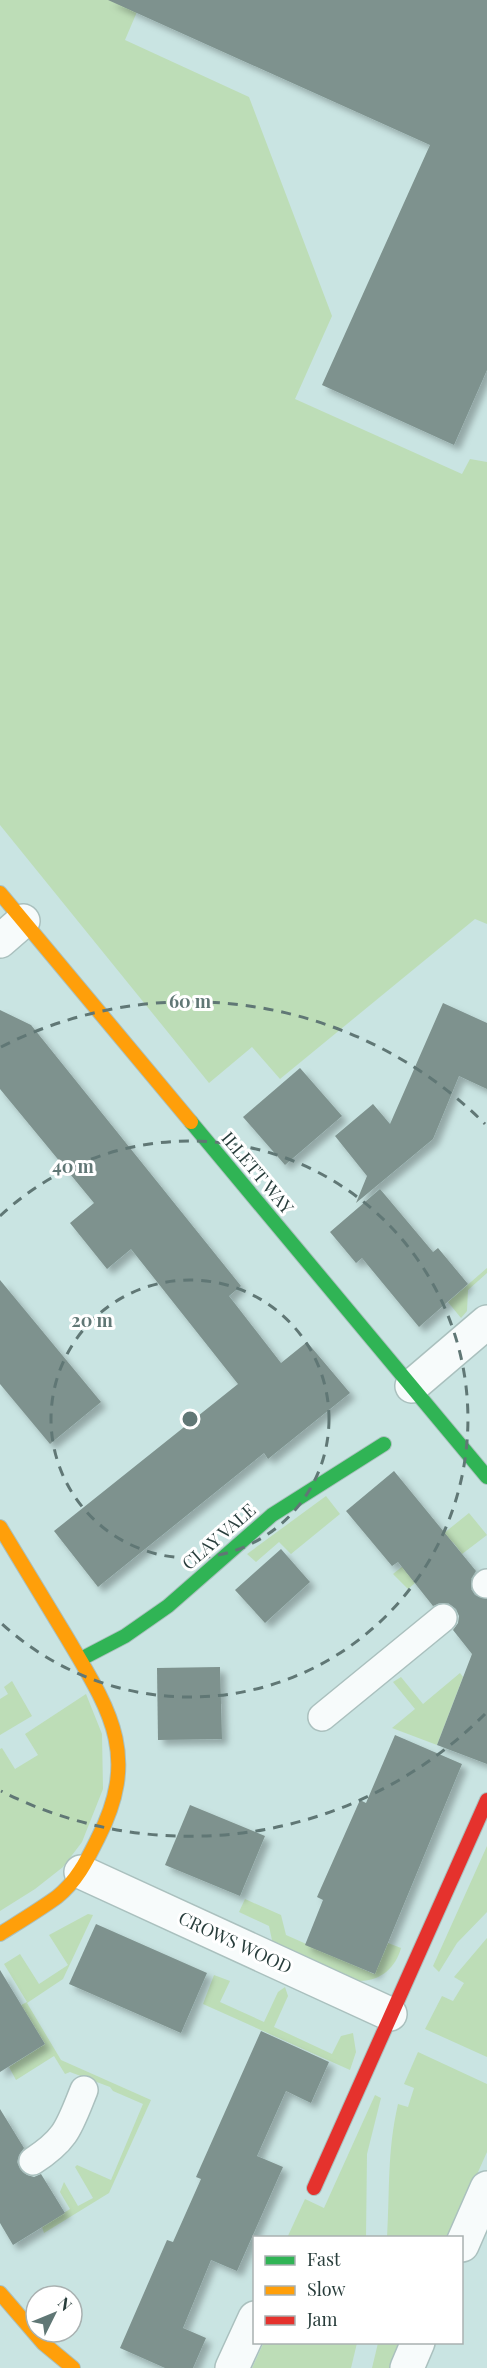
<svg xmlns="http://www.w3.org/2000/svg" width="487" height="2368" font-family="'Playfair Display',serif">
<defs>
<filter id="shadow"><feDropShadow dx="5.5" dy="5.5" stdDeviation="3" flood-color="#0004"/></filter>
</defs>
<rect width="100%" height="100%" fill="#c9e4e2"/>
<g fill="#bdddb7">
<polygon points="0,0 142,0 125,40 249,97 332,316 295,399 462,474 470,459 487,462 487,924 475,919 280,1079 252,1047 209,1083 0,825"/>
<polygon points="487,1268 487,1273 468,1290 467,1311 461,1318 448,1302"/>
<polygon points="326,1496 340,1514 291,1554 279,1542 256,1562 247,1554"/>
<polygon points="469,1513 487,1535 462,1554 453,1542 410,1576 415,1583 408,1589 393,1574"/>
<polygon points="460,1673 463,1677 437,1745 392,1728 415,1709 393,1682 401,1677 423,1704"/>
<polygon points="12,1681 32,1716 0,1735 0,1699 8,1694 4,1687"/>
<polygon points="86,1694 102,1734 103,1789 82,1842 63,1867 35,1889 0,1911 0,1749 2,1748 15,1769 38,1755 25,1734"/>
<polygon points="487,1846 487,1912 457,1943 439,1972 433,1966"/>
<path d="M245,1899L281,1915L286,1935L374,1974L388,1943L401,1948C396,1967 381,1981 360,1981C346,1981 290,1952 273,1945L269,1926L239,1912Z"/>
<polygon points="88,1914 93,1915 63,1979 27,2003 61,2060 151,2100 109,2193 44,2233 42,2227 70,2209 60,2192 64,2182 78,2206 93,2198 75,2167 77,2165 111,2180 143,2104 113,2091 110,2087 70,2072 65,2074 54,2056 16,2080 9,2067 45,2044 21,2005 27,2002 4,1964 20,1954 39,1984 68,1965 49,1935"/>
<polygon points="487,1938 487,2057 425,2029 442,1996 453,2001 464,1983 454,1977"/>
<polygon points="214,1975 230,1981 220,2002 264,2022 278,1992 285,1987 288,1996 274,2027 332,2054 341,2036 353,2033 356,2052 350,2070 203,2004"/>
<path d="M418,2052L487,2084V2152L449,2237L387,2238C390,2189 387,2152 398,2104L408,2107L414,2088L404,2084Z"/>
<polygon points="375,2095 381,2098 367,2154 366,2237 287,2238 305,2199 324,2208"/>
<polygon points="264,2342 357,2342 357,2343 351,2368 252,2368"/>
<polygon points="378,2343 402,2343 390,2368 372,2368"/>
</g>
<g fill="#7e928e" filter="url(#shadow)">
<polygon points="108,0 487,0 487,370 454,445 322,385 430,145"/>
<polygon points="443,1003 487,1023 487,1089 459,1076 433,1139 356,1203 367,1176 335,1136 373,1104 390,1124"/>
<polygon points="0,1010 31,1025 241,1286 229,1296 281,1363 307,1342 350,1393 268,1459 264,1453 98,1587 54,1531 238,1384 131,1249 107,1269 70,1223 94,1203 0,1089"/>
<polygon points="300,1068 342,1116 285,1165 243,1117"/>
<polygon points="380,1189 433,1252 438,1248 468,1284 419,1327 362,1258 356,1263 330,1232"/>
<polygon points="0,1280 101,1402 50,1444 0,1384"/>
<polygon points="394,1471 476,1571 471,1579 471,1589 475,1595 487,1599 487,1764 437,1745 472,1654 453,1630 458,1623 459,1616 456,1609 448,1603 440,1603 433,1606 398,1562 392,1566 346,1511"/>
<polygon points="281,1549 310,1582 265,1623 235,1590"/>
<polygon points="220,1667 222,1739 158,1740 157,1668"/>
<polygon points="395,1735 462,1764 375,1974 305,1945 323,1900 317,1897 360,1800 366,1803"/>
<polygon points="190,1805 265,1836 240,1896 165,1865"/>
<polygon points="96,1924 207,1973 181,2033 69,1984"/>
<polygon points="0,1970 45,2044 0,2072"/>
<polygon points="261,2031 329,2062 311,2103 286,2091 257,2156 283,2167 237,2271 211,2260 183,2328 206,2338 193,2368 165,2368 120,2348 167,2240 173,2242 201,2179 196,2177"/>
<polygon points="0,2109 24,2148 19,2155 17,2162 20,2169 27,2175 34,2177 41,2174 65,2213 13,2245 0,2223"/>
</g>
<g fill="none" stroke-linecap="round" stroke-linejoin="round">
<defs>
<g id="lane">
<polyline points="486,1584 487,1583"/>
<polyline points="322,1717 443,1618"/>
<path d="M33,2161C67,2139 69,2127 84,2090"/>
</g>
<g id="street">
<polyline points="0,941 23,921"/>
<polyline points="412,1386 487,1322"/>
<polyline points="81,1872 390,2014"/>
<polyline points="462,2245 487,2188"/>
<polyline points="232,2368 255,2318"/>
<polyline points="407,2368 418,2342"/>
</g>
<g id="fast">
<polyline points="191,1122 487,1477"/>
<polyline points="81,1659 125,1636 168,1606 272,1515 384,1444"/>
</g>
<g id="slow">
<polyline points="0,893 191,1122"/>
<path d="M0,1527C22,1563 44,1600 66,1636C109,1709 141,1754 98,1838C87,1860 77,1881 57,1897C39,1910 19,1922 0,1934"/>
<polyline points="0,2293 43,2343 73,2368"/>
</g>
<polyline id="jam" points="314,2188 487,1800"/>
</defs>
<use href="#lane" stroke="#aac0be" stroke-width="30"/>
<use href="#street" stroke="#aac0be" stroke-width="36"/>
<use href="#fast" stroke="#aac0be" stroke-width="16"/>
<use href="#slow" stroke="#aac0be" stroke-width="16"/>
<use href="#jam" stroke="#aac0be" stroke-width="16"/>
<use href="#lane" stroke="#f7fbfb" stroke-width="27"/>
<use href="#street" stroke="#f7fbfb" stroke-width="33"/>
<use href="#fast" stroke="#30b455" stroke-width="14"/>
<use href="#slow" stroke="#ff9f0a" stroke-width="14"/>
<use href="#jam" stroke="#e5322d" stroke-width="14"/>
</g>
<g fill="none" stroke="#607775" stroke-width="3" stroke-dasharray="10 8">
<circle cx="190" cy="1419" r="139"/>
<path d="M0 1216A278 278 0 1 1 0 1622"/>
<path d="M485 1714A417 417 0 0 1 1 1791M1 1047A417 417 0 0 1 485 1124"/>
</g>
<g text-anchor="middle" stroke-width="6" stroke-linejoin="round" paint-order="stroke">
<g font-size="18" fill="#283d3b" stroke="#fff">
<text transform="translate(257 1173) rotate(50)" y="6">ILLETT WAY</text>
<text transform="translate(219 1537) rotate(-41)" y="6">CLAY VALE</text>
<text transform="translate(235 1943) rotate(25)" y="6">CROWS WOOD</text>
</g>
</g>
<circle cx="190" cy="1419" r="9" fill="#607775" stroke="#fff" stroke-width="3"/>
<g font-size="18" text-anchor="middle" font-weight="bold" fill="#607775" stroke="#fff" stroke-width="6" stroke-linejoin="round" paint-order="stroke">
<text x="190" y="1008">60 m</text>
<text x="73" y="1173">40 m</text>
<text x="92" y="1327">20 m</text>
</g>
<rect x="253" y="2236" width="210" height="108" fill="#ffffff" stroke="#a9b1b1" stroke-width="1.5"/>
<rect x="265" y="2256" width="30" height="9" fill="#30b455" stroke="#a9b1b1" stroke-width="1.5"/>
<text x="307" y="2266" font-size="18" fill="#283d3b">Fast</text>
<rect x="265" y="2286" width="30" height="9" fill="#ff9f0a" stroke="#a9b1b1" stroke-width="1.5"/>
<text x="307" y="2296" font-size="18" fill="#283d3b">Slow</text>
<rect x="265" y="2316" width="30" height="9" fill="#e5322d" stroke="#a9b1b1" stroke-width="1.5"/>
<text x="307" y="2326" font-size="18" fill="#283d3b">Jam</text>
<g transform="translate(54 2314) rotate(47)"><circle r="28" fill="#ffffff" stroke="#a9b1b1" stroke-width="1.5"/>
<path d="M0-4.5L10 22L0 15L-10 22Z" fill="#607775"/>
<text y="-9" font-size="16" font-weight="bold" text-anchor="middle" fill="#283d3b">N</text>
</g>
</svg>
